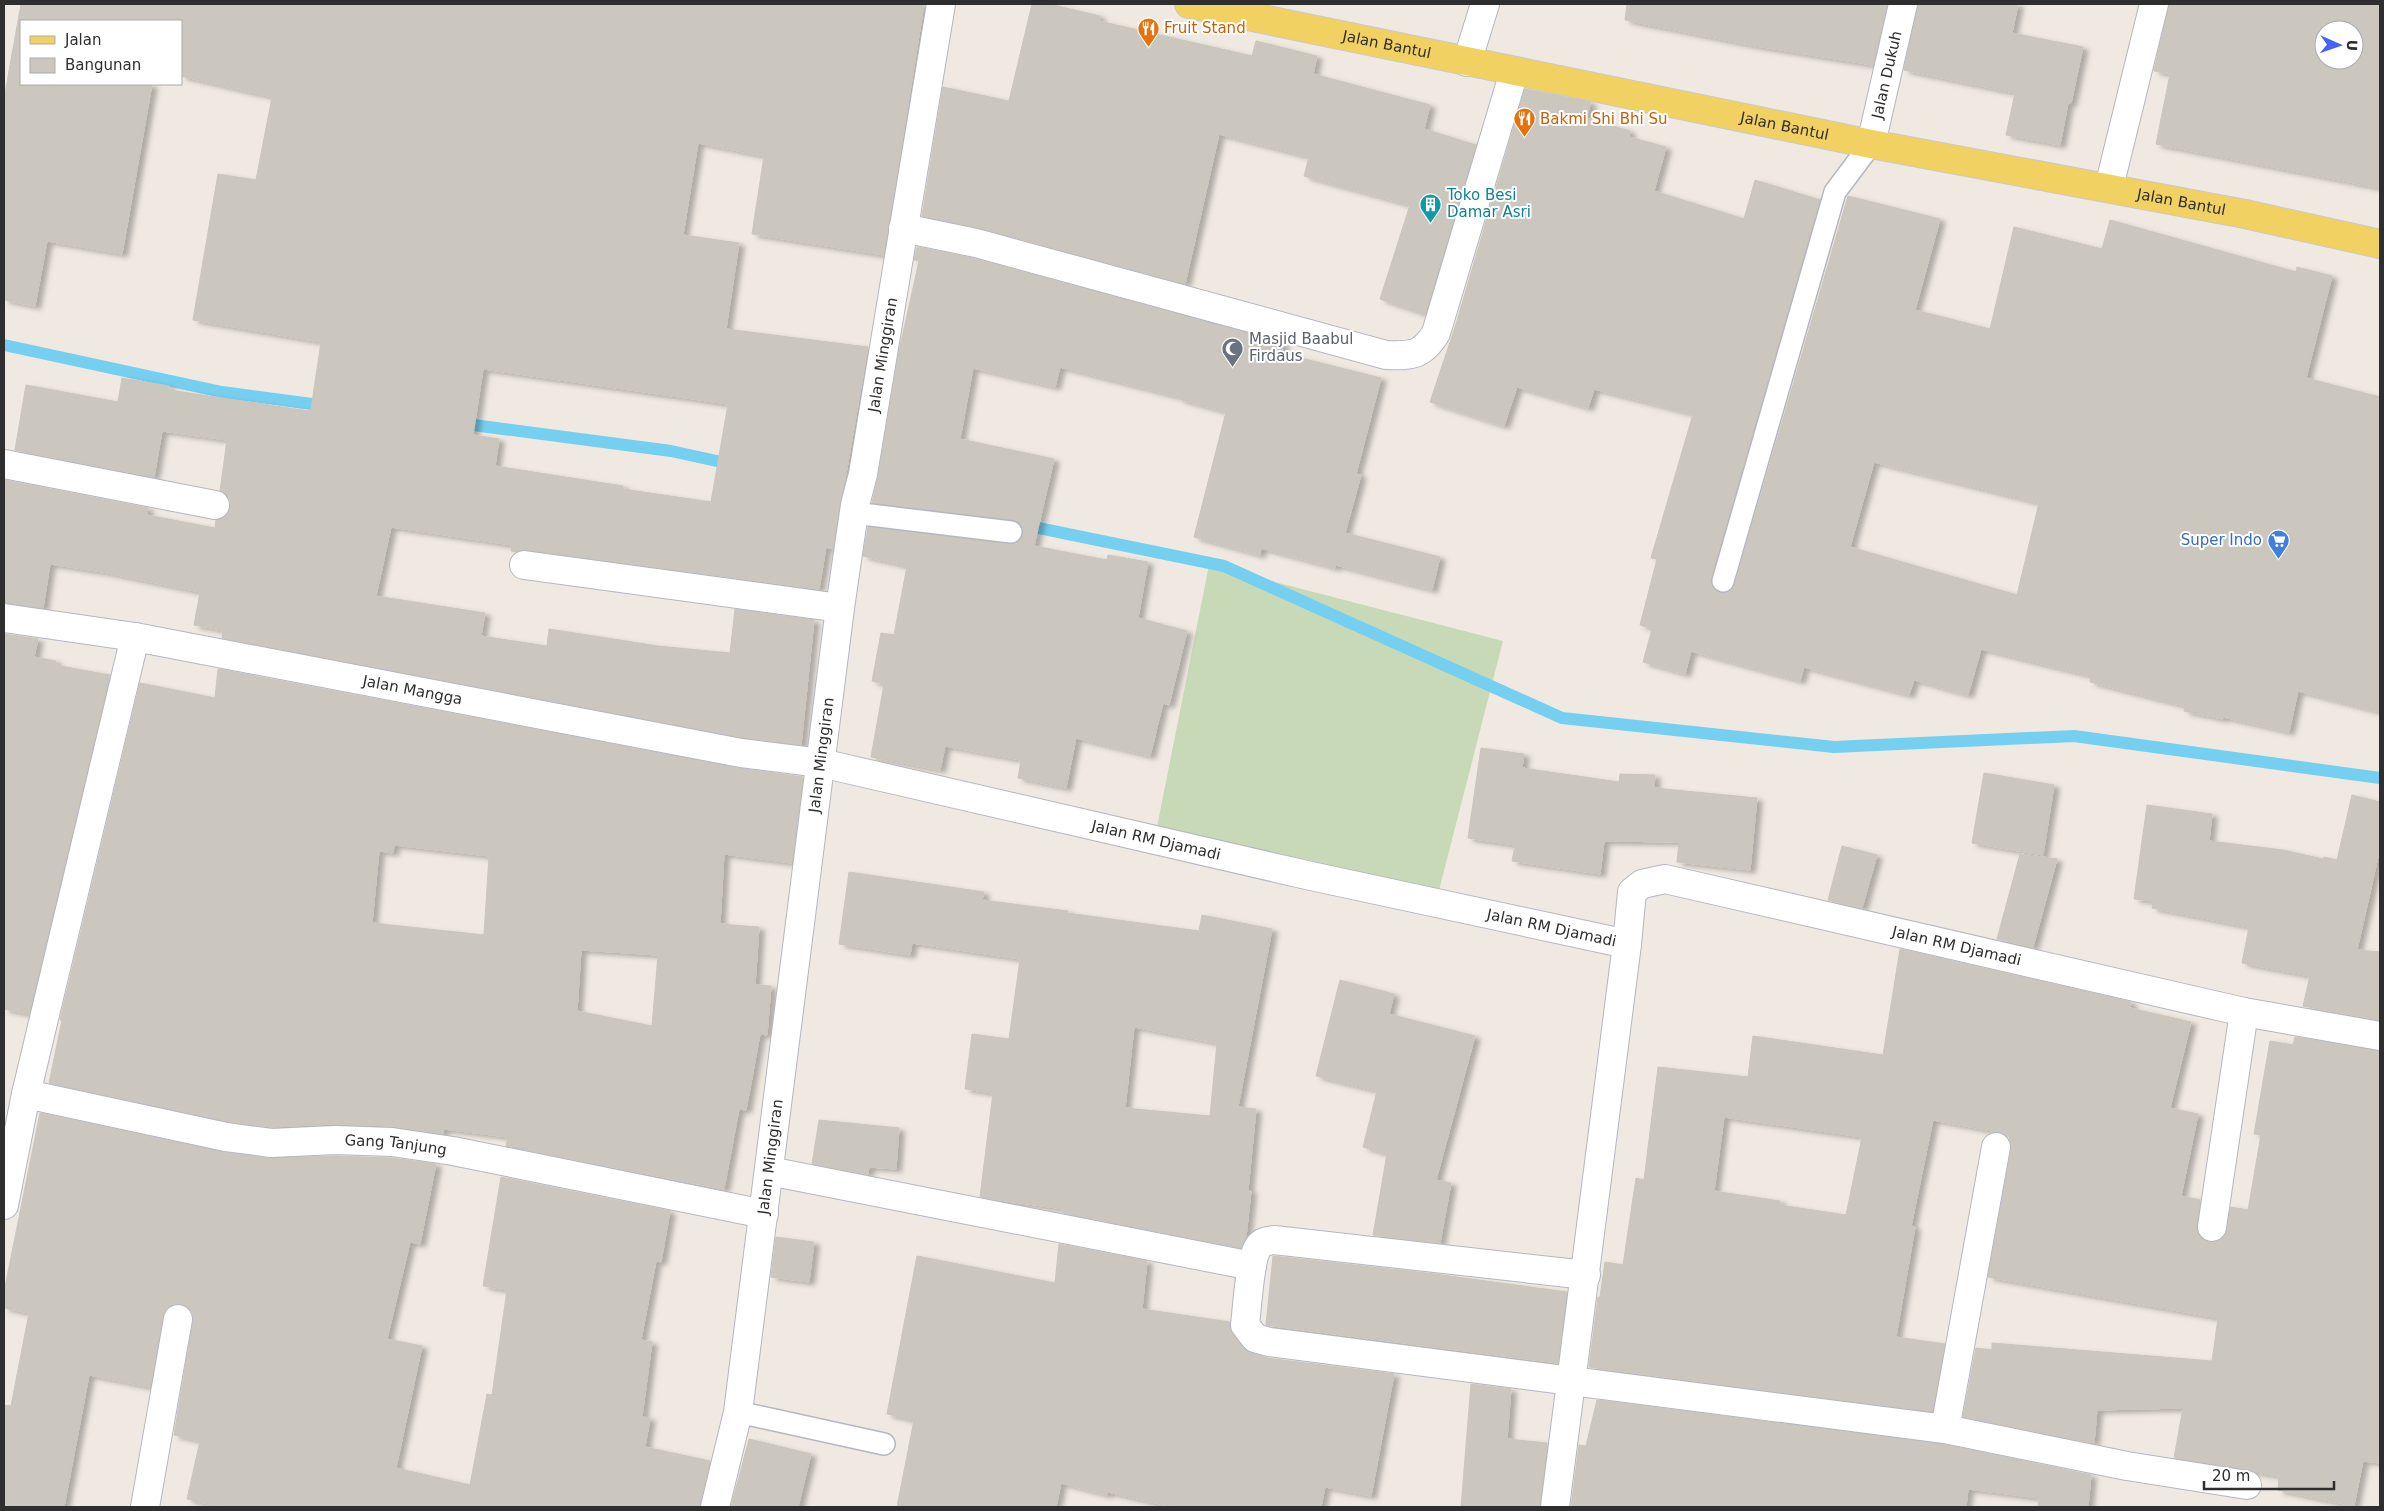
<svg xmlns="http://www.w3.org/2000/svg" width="2384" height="1511" font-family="'DejaVu Sans',sans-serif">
<defs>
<filter id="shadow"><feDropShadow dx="5.5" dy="3" stdDeviation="2.5" flood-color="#0004"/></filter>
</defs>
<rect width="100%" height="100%" fill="#efe9e1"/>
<polygon fill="#c8d9b8" points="1209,565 1503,641 1436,902 1154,842"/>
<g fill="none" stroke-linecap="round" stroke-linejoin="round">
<g stroke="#75cff0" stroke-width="12">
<polyline points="4,345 222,392 327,406"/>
<polyline points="458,423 671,451 735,465"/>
<polyline points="965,513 1224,566 1562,718 1834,747 2074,736 2380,778"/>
</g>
</g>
<g fill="#cbc7bf" stroke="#cbc5ba" fill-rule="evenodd" filter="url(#shadow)">
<path d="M21,4H924L884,255L752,234L764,156L698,143L683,235L739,243L726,329L868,347L833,549L826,547L819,589L526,550L517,552L511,551L512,545L391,527L376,596L485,613L481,636L547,646L549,629L658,646L730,653L735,609L814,620L801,745L743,738L222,638L223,630L194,625L200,592L103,572L50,564L43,608L4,603V480L148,508L147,515L215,528L216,520L226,516L230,507V499L220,491L227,440L162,431L154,477L15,450L26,385L118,402L122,378L169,386V390L309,411L311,409L321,342L193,320L218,174L256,180L272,97L181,76V21H21V84H152L122,254L47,241L35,306L4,300V99ZM483,369L728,404L711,502L623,489V486L495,466L499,439L473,435Z"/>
<polygon points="1032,4 1049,4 1100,16 1099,21 1252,56 1256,41 1317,56 1313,74 1430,105 1424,129 1476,145 1425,314 1380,299 1410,205 1304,176 1309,157 1219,134 1185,284 980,228 922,216 943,87 1009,101"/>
<polygon points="1627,4 1887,4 1873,65 1756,46 1625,20"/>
<polygon points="1918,4 2018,4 2012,33 2083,47 2071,103 2068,103 2060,145 2006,135 2015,93 1904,70"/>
<path d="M2169,4H2380V188L2156,144L2170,74L2154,71ZM2324,30H2354V60H2324Z"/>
<path d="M1525,89L1591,102L1586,118L1630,131L1629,137L1666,147L1654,191L1744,219L1755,180L1820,200L1711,578L1714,589L1720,593L1731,590L1735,584L1848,196L1940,219L1915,310L1990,329L2014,227L2102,249L2110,220L2296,272L2297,267L2332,276L2306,378L2380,397V712L2298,691L2289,732L2223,717V719L2184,711L2185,706L2090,682L2091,676L1981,649L1968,695L1914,680L1909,695L1804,667L1800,681L1691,651L1685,674L1643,662L1652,629L1640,625L1657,559L1651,558L1693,414L1594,389L1588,408L1517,387L1504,426L1430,402L1456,324ZM1874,462L2039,503L2017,595L1850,547Z"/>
<polygon points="917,247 972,258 1284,343 1281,353 1381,378 1356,474 1361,475 1345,533 1440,557 1432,590 1336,565 1335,568 1261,548 1260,555 1194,537 1226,412 1179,399 1179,397 1060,367 1055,387 973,368 960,439 1054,459 1034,546 1107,560 1108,555 1148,562 1138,618 1187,631 1169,705 1163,703 1150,756 1076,738 1066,788 1018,778 1021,760 945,746 940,770 871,757 884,684 872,681 881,633 894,635 907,566 863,556 868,527 1010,544 1021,540 1023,533 1019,522 1012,520 872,503 878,477 899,351 919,261 914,260"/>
<polygon points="4,634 38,639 34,657 56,661 55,665 110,675 29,1014 4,1009"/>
<path d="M218,669L738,768L803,777L792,863L724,854L720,924L759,927L755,985L771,986L767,1035L760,1034L746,1110L739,1109L724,1189L506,1146L508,1137L444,1129L443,1134L393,1126L334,1124L272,1127L229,1122L49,1083L62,1020H60L140,683L215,698ZM394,845L489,856L484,935L372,923L379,851L393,853ZM581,950L658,955L652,1026L577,1011Z"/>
<polygon points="1481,748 1524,754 1522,768 1619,782 1620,774 1655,775 1654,788 1757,798 1750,870 1677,862 1679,842 1604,841 1600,874 1512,861 1515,845 1468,838"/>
<polygon points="1984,773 2054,785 2043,855 1972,843"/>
<polygon points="2352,795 2380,802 2380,848 2357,950 2380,952 2380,1020 2303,1006 2310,976 2242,963 2249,927 2152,908 2153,901 2134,899 2147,805 2212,814 2209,841 2283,850 2323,859 2324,857 2337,860"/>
<polygon points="1842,846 1877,855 1862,908 1828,900"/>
<polygon points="2020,854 2057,859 2033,947 1997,939"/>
<path d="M849,872L984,892L982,900L1068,911L1067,913L1199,931L1202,915L1272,929L1238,1107L1256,1109L1248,1190L1251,1191L1246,1237L1241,1248L1063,1213V1209L980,1197L993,1093L965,1089L972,1034L1009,1039L1020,959L912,943L910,955L839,944ZM1134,1027L1217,1043L1210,1116L1125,1108Z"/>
<path d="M1900,949L2131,1002L2130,1008L2191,1022L2170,1108L2198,1114L2181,1196L2200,1200L2197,1232L2202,1239L2209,1242L2218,1241L2224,1236L2231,1207L2248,1210L2261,1135L2254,1134L2270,1041L2293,1045L2295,1037L2380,1051V1463L2363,1461L2354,1506L2278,1490L2279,1476L2174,1458L2183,1408L2097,1410L2094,1443L1963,1417L1976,1348L1992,1350V1343L2212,1361L2218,1318L1988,1277L2011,1150L2009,1135L1998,1132L1933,1120L1911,1226L1915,1227L1896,1337L1945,1344L1932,1412L1589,1367L1598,1297H1600L1605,1262L1623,1265L1636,1178L1644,1180L1658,1067L1748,1077L1753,1036L1883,1055ZM1724,1117L1862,1137L1846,1215L1780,1205V1201L1714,1191Z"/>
<polygon points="1340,980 1394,994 1389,1014 1475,1036 1436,1180 1451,1183 1440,1243 1373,1235 1387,1154 1363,1147 1377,1091 1316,1076"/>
<polygon points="40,1113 223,1152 269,1158 335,1156 391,1158 436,1164 420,1244 410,1242 387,1339 422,1346 396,1468 470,1485 487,1394 492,1395 507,1290 483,1286 501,1177 670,1211 661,1262 656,1261 641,1340 652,1342 642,1417 650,1418 645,1447 710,1461 700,1507 222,1507 187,1499 200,1441 174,1435 193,1321 193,1314 188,1307 180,1304 173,1304 166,1309 163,1316 150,1387 89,1375 64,1507 4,1507 4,1405 11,1406 29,1313 4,1308 4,1292"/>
<polygon points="819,1120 899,1128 896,1169 869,1167 868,1174 812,1164"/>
<polygon points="776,1237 814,1242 809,1282 771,1277"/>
<polygon points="1059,1244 1147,1261 1142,1309 1230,1322 1233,1335 1243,1348 1251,1353 1267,1358 1394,1374 1371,1496 1325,1487 1321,1507 1173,1507 1108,1492 1107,1495 1061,1483 1056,1507 897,1507 914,1420 887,1414 917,1256 1055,1283"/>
<polygon points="1273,1256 1435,1274 1567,1292 1558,1363 1266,1325"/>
<polygon points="1471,1384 1511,1389 1507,1439 1547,1443 1540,1507 1461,1507"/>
<polygon points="1597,1400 1942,1444 2091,1475 2088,1507 2038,1507 2039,1498 1968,1489 1966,1507 1571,1507 1579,1445 1586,1446"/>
<polygon points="749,1439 811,1454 798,1507 731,1507"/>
</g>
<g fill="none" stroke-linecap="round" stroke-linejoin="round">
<defs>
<g id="service">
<polyline points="854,513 1011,532"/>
<polyline points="1723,581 1835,192 1871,144"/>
<polyline points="738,1412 884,1444"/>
</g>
<g id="minor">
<polyline points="1467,62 1485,4"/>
<path id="s1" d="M1871,144L1903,4"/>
<polyline points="2109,187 2154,4"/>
<path d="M903,228L976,243L1386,355C1411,356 1422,356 1436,333L1514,72"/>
<polyline points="4,464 215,505"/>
<polyline points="524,565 840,608"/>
<path id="s2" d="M4,618L135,637L741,753L821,763L1311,876L1627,944L1632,892L1642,884L1665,879L2244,1012L2380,1036"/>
<path id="s3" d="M26,1094L226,1137L271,1143L335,1140L392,1142L453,1151L764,1214"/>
<polyline points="769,1171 1252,1266"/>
<polyline points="4,1205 26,1094 135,637"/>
<polyline points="2212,1227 2244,1012"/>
<path d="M1586,1275L1274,1240C1268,1241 1263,1241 1259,1246C1250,1256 1247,1309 1245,1325L1255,1338L1269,1342L1945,1429L1996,1147"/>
<polyline points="1945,1429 2127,1466 2247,1485"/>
<polyline points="145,1507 178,1319"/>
<polyline points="1555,1507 1627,944"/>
</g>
<g id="tertiary">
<path id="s4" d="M715,1507L738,1412L840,608L855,505L863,474L941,4"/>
</g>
<g id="primary">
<path id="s5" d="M1189,4L1871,144L2245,214L2380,244"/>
</g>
</defs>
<use href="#service" stroke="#b4b7c1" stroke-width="24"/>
<use href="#minor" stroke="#b4b7c1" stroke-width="30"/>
<use href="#tertiary" stroke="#b4b7c1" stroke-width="30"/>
<use href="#primary" stroke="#c9c9c9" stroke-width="30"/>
<use href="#service" stroke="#fff" stroke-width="21"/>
<use href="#minor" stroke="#fff" stroke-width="28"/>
<use href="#tertiary" stroke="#fff" stroke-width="28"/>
<use href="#primary" stroke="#f2d163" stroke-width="28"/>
</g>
<defs>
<symbol id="restaurant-pin" viewBox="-11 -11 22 30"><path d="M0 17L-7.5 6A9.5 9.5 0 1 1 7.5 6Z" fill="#e8710a" stroke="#fff"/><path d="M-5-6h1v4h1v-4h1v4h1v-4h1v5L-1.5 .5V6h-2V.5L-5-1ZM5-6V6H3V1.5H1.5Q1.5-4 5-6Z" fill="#fff"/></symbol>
<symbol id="building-pin" viewBox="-11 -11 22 30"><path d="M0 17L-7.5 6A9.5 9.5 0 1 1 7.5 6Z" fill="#0f9aa8" stroke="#fff"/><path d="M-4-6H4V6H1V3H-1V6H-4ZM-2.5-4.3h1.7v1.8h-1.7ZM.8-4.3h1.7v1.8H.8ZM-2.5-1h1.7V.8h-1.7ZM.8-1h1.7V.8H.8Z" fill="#fff"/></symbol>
<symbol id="mosque-pin" viewBox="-11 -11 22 30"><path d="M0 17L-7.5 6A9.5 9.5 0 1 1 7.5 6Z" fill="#6b7280" stroke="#fff"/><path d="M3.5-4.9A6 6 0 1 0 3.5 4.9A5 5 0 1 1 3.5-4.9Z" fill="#fff"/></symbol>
<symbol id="supermarket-pin" viewBox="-11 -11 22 30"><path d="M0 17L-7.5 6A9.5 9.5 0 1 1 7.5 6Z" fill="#3f7fe0" stroke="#fff"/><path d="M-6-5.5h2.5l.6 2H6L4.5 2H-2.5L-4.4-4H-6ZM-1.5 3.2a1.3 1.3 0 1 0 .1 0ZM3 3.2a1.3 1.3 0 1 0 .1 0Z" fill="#fff"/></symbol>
</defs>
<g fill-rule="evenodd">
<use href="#restaurant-pin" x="1136" y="16" width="25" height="34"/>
<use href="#restaurant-pin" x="1512" y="106" width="25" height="34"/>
<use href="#building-pin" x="1418" y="192" width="25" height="34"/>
<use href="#mosque-pin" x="1220" y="336" width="25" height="34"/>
<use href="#supermarket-pin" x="2266" y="528" width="25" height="34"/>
</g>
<g text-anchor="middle" stroke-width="4" stroke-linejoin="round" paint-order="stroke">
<g font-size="15" fill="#c56008" stroke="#fff" text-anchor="start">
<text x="1164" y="33">Fruit Stand</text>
<text x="1540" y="124">Bakmi Shi Bhi Su</text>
</g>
<g font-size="15" fill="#2e2e2e" stroke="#fff">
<text dy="5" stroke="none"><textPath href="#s5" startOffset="202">Jalan Bantul</textPath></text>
<text dy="5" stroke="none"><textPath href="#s1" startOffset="71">Jalan Dukuh</textPath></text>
<text dy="5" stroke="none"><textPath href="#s5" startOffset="608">Jalan Bantul</textPath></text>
<text dy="5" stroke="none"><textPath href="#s5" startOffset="1012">Jalan Bantul</textPath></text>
<text dy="5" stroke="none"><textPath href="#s4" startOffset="1165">Jalan Minggiran</textPath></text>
<text dy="5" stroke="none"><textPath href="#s2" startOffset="415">Jalan Mangga</textPath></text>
<text dy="5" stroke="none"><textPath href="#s4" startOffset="760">Jalan Minggiran</textPath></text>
<text dy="5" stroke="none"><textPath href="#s2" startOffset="1174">Jalan RM Djamadi</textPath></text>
<text dy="5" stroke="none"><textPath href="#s2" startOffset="1579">Jalan RM Djamadi</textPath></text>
<text dy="5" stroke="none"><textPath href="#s2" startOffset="2044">Jalan RM Djamadi</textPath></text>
<text dy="5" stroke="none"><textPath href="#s3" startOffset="375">Gang Tanjung</textPath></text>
<text dy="5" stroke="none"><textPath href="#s4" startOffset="355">Jalan Minggiran</textPath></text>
</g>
<g font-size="15" fill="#0d838f" stroke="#fff" text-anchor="start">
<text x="1447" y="200">Toko Besi<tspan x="1447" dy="17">Damar Asri</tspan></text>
</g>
<g font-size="15" fill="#5b616d" stroke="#fff" text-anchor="start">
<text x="1249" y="344">Masjid Baabul<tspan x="1249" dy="17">Firdaus</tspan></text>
</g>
<g font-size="15" fill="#366cbe" stroke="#fff" text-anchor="end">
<text x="2262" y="545">Super Indo</text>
</g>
</g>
<rect width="2384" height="1511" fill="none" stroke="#2e2e2e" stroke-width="10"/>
<rect x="20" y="20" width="162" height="65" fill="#ffffff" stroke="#ababab"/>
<rect x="30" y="36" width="25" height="8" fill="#f2d163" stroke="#ababab"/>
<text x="65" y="45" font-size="15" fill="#2e2e2e">Jalan</text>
<rect x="30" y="58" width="25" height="15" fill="#cbc7bf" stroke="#ababab"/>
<text x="65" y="70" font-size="15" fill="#2e2e2e">Bangunan</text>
<g transform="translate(2339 45) rotate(92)"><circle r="24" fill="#ffffff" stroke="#ababab"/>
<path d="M0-4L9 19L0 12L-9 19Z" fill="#4264fb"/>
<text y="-8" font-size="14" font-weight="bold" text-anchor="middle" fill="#2e2e2e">U</text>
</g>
<path d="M2204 1481v8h130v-8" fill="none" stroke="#2e2e2e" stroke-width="2.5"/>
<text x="2212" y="1481" font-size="15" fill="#2e2e2e" stroke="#ffffff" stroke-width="4" paint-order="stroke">20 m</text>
</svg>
